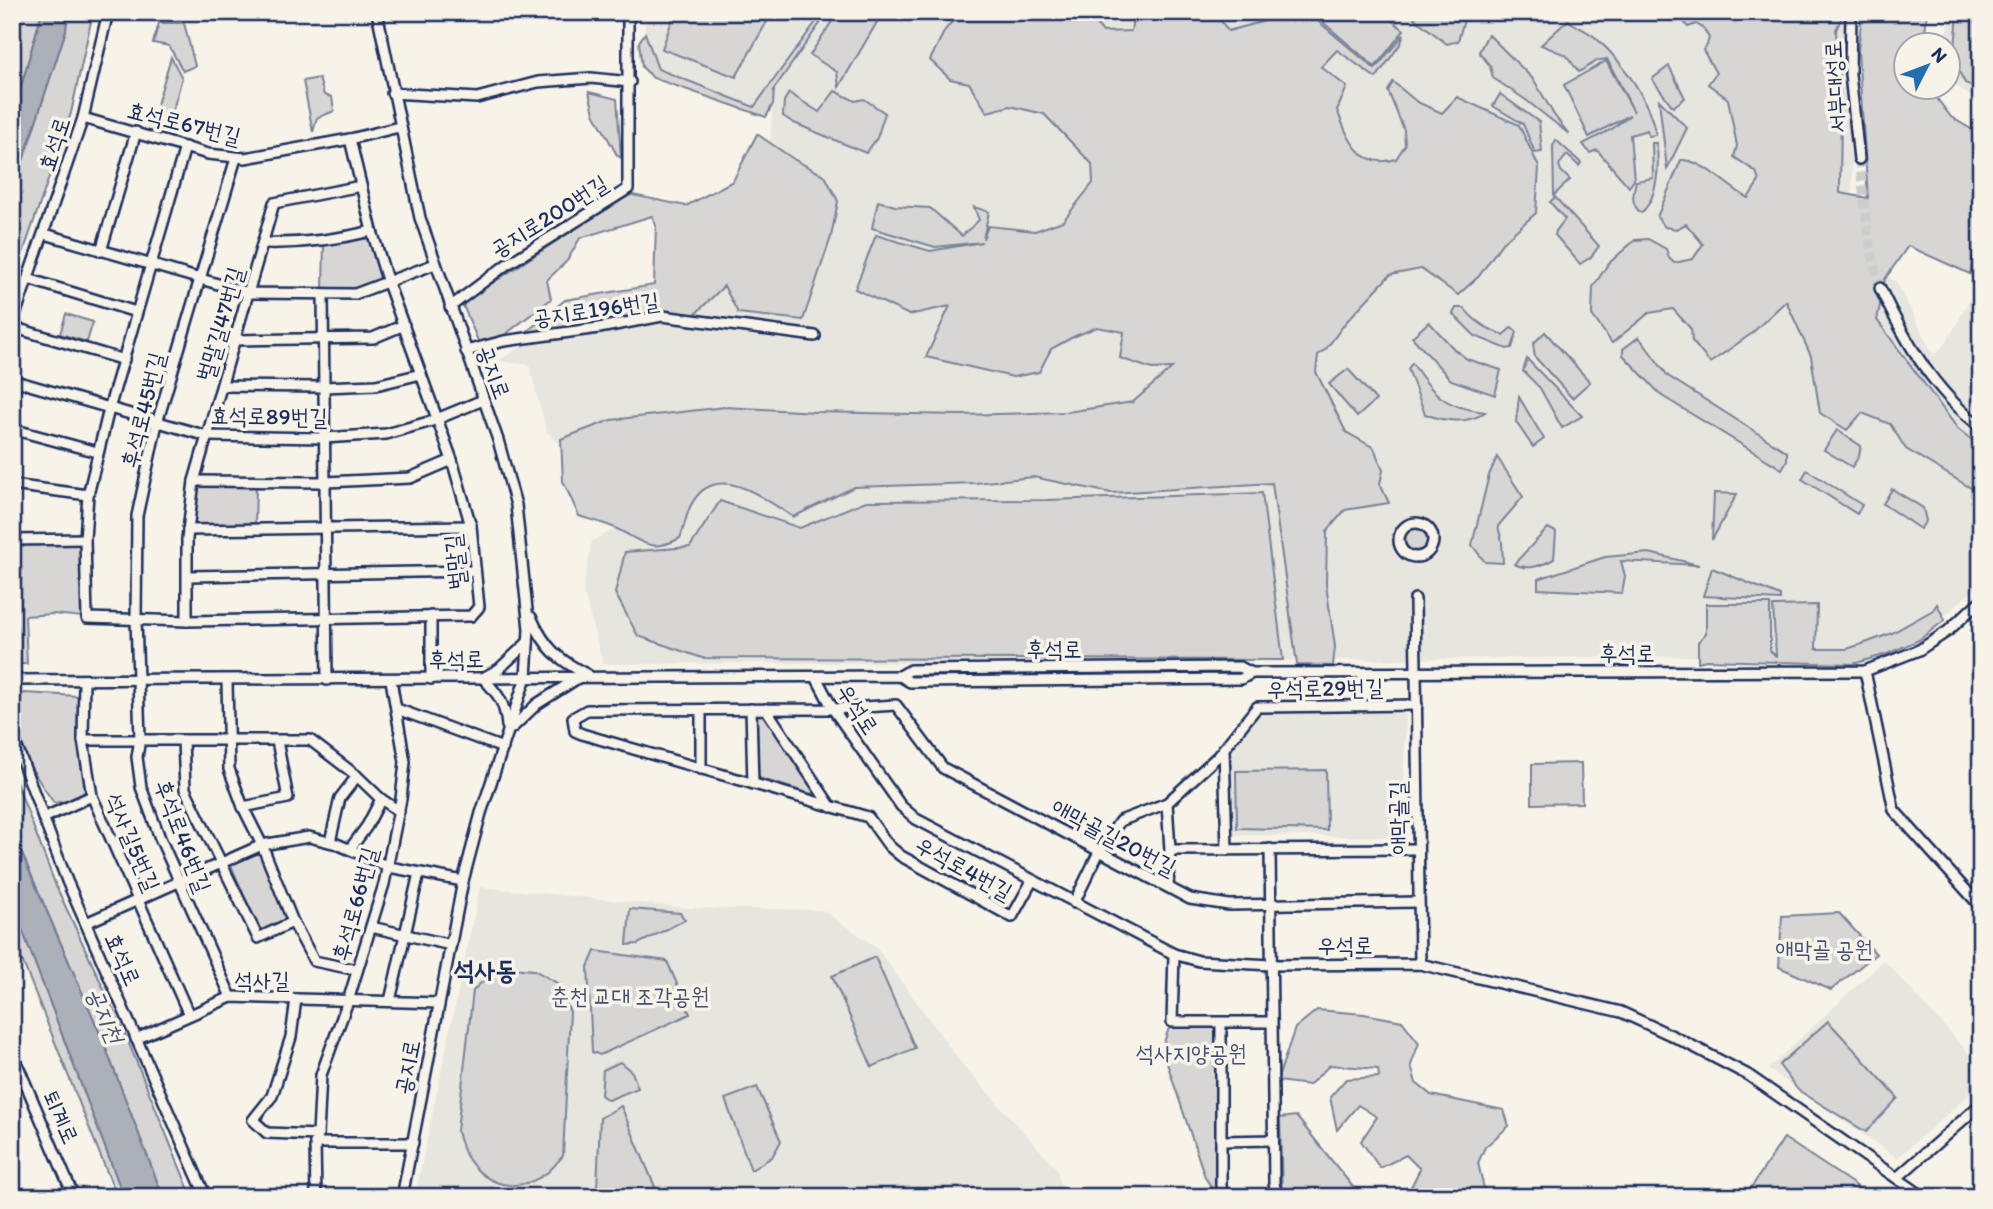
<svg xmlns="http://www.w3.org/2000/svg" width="1993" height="1209" font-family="Itim,'Poor Story',sans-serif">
<rect width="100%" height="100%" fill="#f7f3e8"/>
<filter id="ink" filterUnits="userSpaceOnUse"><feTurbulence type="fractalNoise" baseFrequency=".0143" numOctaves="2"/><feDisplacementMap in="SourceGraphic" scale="14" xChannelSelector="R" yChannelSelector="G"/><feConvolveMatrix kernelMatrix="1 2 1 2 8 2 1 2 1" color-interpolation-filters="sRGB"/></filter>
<g filter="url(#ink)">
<g fill="#e6e5de">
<polygon points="645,12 820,12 754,107 658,69 645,33"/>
<polygon points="825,12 1850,12 1853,252 1897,283 1934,356 1948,340 1981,278 1981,583 1941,619 1843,656 1710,659 1690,656 1332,660 603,664 583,590 592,541 625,524 574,456 547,432 529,365 498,361 562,322 695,279 770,146 774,89"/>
<polygon points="1950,12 1981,12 1981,105 1948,79 1948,46 1945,46"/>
<polygon points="1258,710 1406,714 1401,837 1233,835 1229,747"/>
<polygon points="480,887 689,908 822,910 876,947 962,1064 1057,1169 1063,1197 415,1197"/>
<polygon points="1884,960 1981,1067 1981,1084 1897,1158 1768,1069"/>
</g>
<g fill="#d7d6d4" stroke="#798299" stroke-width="2">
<polygon points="18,12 42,12 12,119 12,34"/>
<polygon points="68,12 93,12 71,113 12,285 12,194 66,30"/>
<polygon points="675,12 761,12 770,16 736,77 662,49"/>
<polygon points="823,12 828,12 774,89 773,104 766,117 653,78 642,67 639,42 645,33 658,69 754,107"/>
<polygon points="838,12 883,12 839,87 837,72 810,55"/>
<path d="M960,12H1086L1103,32L1131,31L1134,12H1269L1256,16L1217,15L1228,31L1298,12H1307L1375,69L1404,34L1401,43L1376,78L1337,50L1321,67L1347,87L1337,110C1348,138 1359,170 1396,159L1405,145L1404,130L1388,91L1393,82L1417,102L1442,113L1457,97L1519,125L1539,167L1536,213L1502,243L1479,276L1458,295L1421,269L1390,275L1346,322L1326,349L1318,355L1316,372L1346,432L1374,448L1383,470L1380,484L1389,503L1345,510L1327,531L1326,585L1335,646L1333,666L1297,665L1272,483L1111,493L1033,477L976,483L854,487L793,517C763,498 714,458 690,507C686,516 684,528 680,538C651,554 642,541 617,529C605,523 591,520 579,516L563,481L561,439L611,420L725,407L816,412L960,415L1067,412L1133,402L1172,368L1152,369L1120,358L1124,332L1097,327L1073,337L1051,349L1039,372L1013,377L926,357L950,306L909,315L855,289L876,235L930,251L982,242L935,247L872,228L878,201L895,206L930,208L962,236L979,220L974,207L989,212L983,239L988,226L1035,231L1063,221L1093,183L1092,164L1044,114L1010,106L987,112L969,83L950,79L930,60L945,30Z"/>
<polygon points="1311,12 1381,12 1404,30 1375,67"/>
<polygon points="1418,12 1459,12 1464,20 1458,41 1447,44 1414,18"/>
<path d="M1676,12H1844L1836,30L1841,106L1840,193L1868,198L1858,51L1862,12H1927L1924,45L1906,46V88H1929L1951,117L1981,135V221L1970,274L1908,246L1885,279L1877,320L1958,429L1981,447V494L1906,449L1890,424L1862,413L1847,430L1820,413L1811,356L1786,301L1751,334L1710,363L1692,341L1691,329L1673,309L1649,313L1612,343L1592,315L1593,287L1608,264L1635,240L1648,239L1666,249L1669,258L1674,263L1693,259L1703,244L1686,224L1676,229L1665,227L1657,217L1681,160C1700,158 1731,189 1748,198L1759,181L1756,172L1734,157L1737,146L1728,99L1708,84L1716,73L1703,50L1707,45L1709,38L1703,28L1696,24L1688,27Z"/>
<polygon points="1958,12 1981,12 1981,90 1965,83 1954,62"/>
<path d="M1568,20C1577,27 1589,32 1596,38C1625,65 1648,96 1656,135L1648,136L1647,130L1630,135L1634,180L1629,187L1597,150L1590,153L1583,144L1612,129L1630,115L1589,137L1564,85L1606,61L1634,112L1607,59L1597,61L1579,72L1566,55L1541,45Z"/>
<polygon points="159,23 184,23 195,66 183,71 169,46 153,43"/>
<polygon points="1488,34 1534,80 1554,115 1569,134 1526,100 1493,78 1490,66 1479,52"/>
<polygon points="171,57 182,78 167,131 151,125"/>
<polygon points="1669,66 1685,98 1673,107 1652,79"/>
<polygon points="319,78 324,95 332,97 334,111 317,118 313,132 303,81"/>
<polygon points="835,91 855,101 864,99 885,113 877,138 866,153 794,123 783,116 784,101 789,93 819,112"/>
<polygon points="589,92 617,99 621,158 617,155 594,113"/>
<polygon points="1500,94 1539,122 1542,152 1535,153 1523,124 1493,106"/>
<polygon points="1659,100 1687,128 1667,169"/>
<polygon points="757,134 795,160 825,176 838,201 831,237 803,320 738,313 724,286 689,320 663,320 512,344 565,300 654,285 656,226 652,216 580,238 567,261 547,280 551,299 493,344 481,348 462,303 628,194 686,206 733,181"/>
<polygon points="1556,140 1581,163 1579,166 1567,155 1559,165 1561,171 1570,180 1554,195 1553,146"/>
<path d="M1652,143H1656C1660,165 1658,198 1641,213C1630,204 1633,194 1636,181L1653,178Z"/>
<polygon points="1555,197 1599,246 1591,257 1580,264 1555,235 1556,231 1565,219 1550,202"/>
<polygon points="368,238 384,284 349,293 323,290 324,244"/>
<path d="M1456,308H1464C1475,322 1486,328 1503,335L1512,327L1517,332L1512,348L1507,349L1475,336L1453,314Z"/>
<polygon points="66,314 93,322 87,342 60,334"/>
<polygon points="1429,322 1454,349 1467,359 1501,370 1495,395 1451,380 1412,337"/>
<polygon points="1545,332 1590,382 1572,398 1535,357 1533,344"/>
<polygon points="1639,337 1668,376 1787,452 1787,460 1782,469 1662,396 1623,355 1623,349"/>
<polygon points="1527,359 1582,416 1562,428 1540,388 1523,371"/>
<path d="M1412,363C1435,395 1443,407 1485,412C1469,425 1443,421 1425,414L1408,369Z"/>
<polygon points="1348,369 1376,400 1357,417 1329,384"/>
<polygon points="1519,397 1544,439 1533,447 1516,422"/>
<polygon points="1837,430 1861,446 1859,456 1852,467 1824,450"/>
<polygon points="1497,457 1523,497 1498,526 1502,542 1503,563 1485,562 1472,545 1489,475"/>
<polygon points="1807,470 1862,505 1857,514 1802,479"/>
<polygon points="197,485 256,487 255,526 193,527 192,504"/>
<polygon points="1892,489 1923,508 1926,521 1920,529 1883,504"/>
<polygon points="1262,493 1283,660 702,658 638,636 615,593 625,552 690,547 720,501 800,528 866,501 1047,500"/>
<polygon points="1714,493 1737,494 1712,540"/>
<circle cx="1416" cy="542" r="14"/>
<path d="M1548,528L1556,532L1554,559C1541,566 1528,571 1514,564Z"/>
<polygon points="12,543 80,543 82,617 53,614 25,616 27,664 12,664"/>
<polygon points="1649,553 1699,565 1621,561 1625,576 1622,593 1538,589 1538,579 1605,557"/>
<polygon points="1712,568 1780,596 1780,600 1703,596"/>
<polygon points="1706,604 1770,604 1770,651 1776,656 1773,606 1817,605 1816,649 1847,649 1868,642 1892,633 1933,610 1937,604 1945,620 1919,640 1887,654 1853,664 1706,660 1698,662 1698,642 1706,633"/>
<path d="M24,693L78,696L82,764L86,789L80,799L54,803C33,773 12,741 12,704Z"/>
<polygon points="763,714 816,790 811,794 756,777 754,716"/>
<polygon points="1581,763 1582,803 1532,804 1532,764"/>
<polygon points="1326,770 1327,830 1237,828 1236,771"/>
<polygon points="12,771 56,886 128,1041 192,1197 163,1197 101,1036 12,831"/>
<polygon points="258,850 287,918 259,932 231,865"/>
<polygon points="12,903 124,1197 117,1197 12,935"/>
<polygon points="630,909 680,913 685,920 638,944 627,945"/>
<polygon points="1839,913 1876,954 1831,990 1779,967 1782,916"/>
<polygon points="595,951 667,961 690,1014 600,1055 592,1052 588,967"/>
<polygon points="875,957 915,1048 872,1067 832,976"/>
<path d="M510,968L534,970L557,983L570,1012L563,1156C558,1161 553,1168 548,1172C507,1203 466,1175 457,1131L473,991C484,978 494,973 510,968Z"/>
<polygon points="1317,1010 1364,1014 1402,1021 1419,1043 1411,1065 1416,1083 1431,1095 1504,1110 1509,1126 1485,1147 1478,1163 1486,1197 1403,1197 1408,1193 1420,1169 1406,1155 1380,1168 1361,1141 1377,1117 1358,1105 1337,1130 1330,1097 1346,1079 1379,1077 1378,1069 1330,1065 1309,1085 1277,1081 1295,1028"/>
<polygon points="1828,1021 1898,1098 1866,1132 1798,1090 1779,1065"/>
<polygon points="1170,1025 1212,1026 1217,1030 1217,1197 1205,1177 1162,1048"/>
<polygon points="620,1062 632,1072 638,1088 608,1100 601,1095 603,1070"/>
<polygon points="757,1087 781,1141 772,1157 751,1170 725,1099"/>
<polygon points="621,1106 658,1194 604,1194 597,1189 600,1118"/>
<polygon points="1296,1116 1361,1197 1282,1197 1280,1118"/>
<polygon points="1784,1138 1867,1193 1865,1197 1745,1197"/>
</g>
<g fill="#acb0b9" stroke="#727c95" stroke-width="2">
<polygon points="42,12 67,12 66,30 12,194 12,119"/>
<polygon points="12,831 101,1036 163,1197 124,1197 12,903"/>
</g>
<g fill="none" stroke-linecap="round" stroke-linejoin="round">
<polyline stroke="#cbcccc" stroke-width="9" stroke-dasharray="9 4.5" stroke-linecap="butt" points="1859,159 1870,247 1880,288"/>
<defs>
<g id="minor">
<polyline points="377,12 420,218 498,440 516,505 529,629 526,677 481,813 463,881 402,1197"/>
<polyline points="1851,12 1850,74 1859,159"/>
<polyline points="392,93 477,98 538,82 591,78 630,82"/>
<polyline points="83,118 208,154 245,158 350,139 399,127"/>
<polyline points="185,147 109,409 88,495 85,539 87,618 187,621 471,616 479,607 471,526 452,460 388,283 372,231 350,139"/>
<polyline points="45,234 249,293 355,294 435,264"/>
<path d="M263,243C301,244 335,240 372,231"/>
<polyline points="101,251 136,132"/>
<polyline points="28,279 136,312"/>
<path d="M1880,288C1905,341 1934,391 1981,427"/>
<polyline points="323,294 327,680"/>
<polyline points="450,307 506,265 628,189 628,12"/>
<polyline points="12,324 83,118 108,12"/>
<polyline points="12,327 124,360"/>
<polyline points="235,340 373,338 404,325"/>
<polyline points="466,351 504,341 599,328 662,316 815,336"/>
<polyline points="12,380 207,436 324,438 386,434 432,421 483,400"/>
<polyline points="222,386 323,387 376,385 421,374"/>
<polyline points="12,429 97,452"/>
<polyline points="194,481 326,482 410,478 452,460"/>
<polyline points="12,485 88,495"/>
<circle cx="1416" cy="540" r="17"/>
<polyline points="188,530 471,526"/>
<polyline points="12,540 85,539"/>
<polyline points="188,576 475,571"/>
<polyline points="1415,599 1420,964"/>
<polyline points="431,616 431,679"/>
<path d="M531,617C545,648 558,660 588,675"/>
<polyline points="187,621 187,539 194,481 274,203 361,186"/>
<polyline points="1865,671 1894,810 1981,907"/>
<polyline points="900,676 910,670 1240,667 1252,673"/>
<polyline points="816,677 833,709 901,806 916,819 1174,954 1199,961 1271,965 1420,964 1621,1012 1675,1037 1748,1075 1924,1197"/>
<polyline points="12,680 900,676 910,682 1241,679 1252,673 1865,671 1919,650 1948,631 1981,600"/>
<polyline points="84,680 83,740 92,796 189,1015"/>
<polyline points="227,681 229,769 243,807 262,845 293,922 314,961 357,970"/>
<polyline points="397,709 503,748"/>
<polyline points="751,709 753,784"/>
<polyline points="766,709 831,807"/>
<polyline points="701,710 701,769"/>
<path d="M507,726C505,703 499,695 483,678L499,669L528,642"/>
<polyline points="512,728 537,704 578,678"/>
<polyline points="12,734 67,881 206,1197"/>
<polyline points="83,740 310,740 357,776 381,799 399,811"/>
<polyline points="183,740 185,789 258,938 293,922"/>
<polyline points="1224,748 1227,850"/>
<polyline points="1167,803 1170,850 1168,887"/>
<polyline points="243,807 288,798 277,741"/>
<polyline points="43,818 92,796"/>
<polyline points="330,842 340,798 357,776"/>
<polyline points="350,849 367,826 381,799"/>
<polyline points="1270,849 1274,1183 1277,1197"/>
<polyline points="1170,850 1418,849"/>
<polyline points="1032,881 1012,917 901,856 889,846 868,817 582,734 575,731 573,718 587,710 833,709 896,705 943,768 1190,899 1229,905 1418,902"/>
<polyline points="1074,903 1099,852 1120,821 1167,803 1217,757 1257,707 1417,705"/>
<polyline points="86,923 262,845 309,837 337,844 389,867 463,881"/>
<polyline points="371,927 451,945"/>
<polyline points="1174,954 1172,1022 1271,1022"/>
<polyline points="231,997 160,838 141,787 137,757 140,739 136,619 137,516 157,423 236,158"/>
<polyline points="296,999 291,1037 272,1096 253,1120 267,1133 318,1135"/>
<polyline points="390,1001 419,873"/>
<polyline points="1221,1023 1221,1186 1223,1197"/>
<polyline points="136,1039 231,997 439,1003"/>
<polyline points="12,1052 74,1197"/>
<polyline points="1221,1141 1273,1140"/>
<polyline points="315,1143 413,1143"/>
<polyline points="1898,1177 1981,1104"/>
<polyline points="316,1197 315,1143 318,1135 321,1075 348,1001 384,884 401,799 405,762 391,680"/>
</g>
</defs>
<use href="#minor" stroke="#1b2f5e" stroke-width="14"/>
<use href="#minor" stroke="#f7f3e8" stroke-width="9"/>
</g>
</g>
<g text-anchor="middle" stroke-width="7" stroke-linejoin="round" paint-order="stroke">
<g font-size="23" fill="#1b2f5e" stroke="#f7f3e8">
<text transform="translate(1835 87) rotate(-93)" y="8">서부대성로</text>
<text transform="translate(184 123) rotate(14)" y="8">효석로67번길</text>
<text transform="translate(54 144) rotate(-72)" y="8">효석로</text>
<text transform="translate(549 216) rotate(-32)" y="8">공지로200번길</text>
<text transform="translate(596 309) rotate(-8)" y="8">공지로196번길</text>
<text transform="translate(220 324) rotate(-74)" y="8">벌말길47번길</text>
<text transform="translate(494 372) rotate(70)" y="8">공지로</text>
<text transform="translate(143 410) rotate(-76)" y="8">후석로45번길</text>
<text transform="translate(269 416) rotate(1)" y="8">효석로89번길</text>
<text transform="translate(455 562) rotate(-96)" y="8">벌말길</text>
<text x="1054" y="657">후석로</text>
<text x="1627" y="661">후석로</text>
<text transform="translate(456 659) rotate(-1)" y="8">후석로</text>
<text transform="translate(1325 688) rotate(-1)" y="8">우석로29번길</text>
<text transform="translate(858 709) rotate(57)" y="8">우석로</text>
<text transform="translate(1398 818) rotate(-91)" y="8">애막골길</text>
<text transform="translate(183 836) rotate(69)" y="8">후석로46번길</text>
<text transform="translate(1114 837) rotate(28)" y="8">애막골길20번길</text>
<text transform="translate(133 842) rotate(67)" y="8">석사길5번길</text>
<text transform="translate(964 868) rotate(29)" y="8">우석로4번길</text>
<text transform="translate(355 904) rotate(-75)" y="8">후석로66번길</text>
<text x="1345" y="953">우석로</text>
<text transform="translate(123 959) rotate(66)" y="8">효석로</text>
<text x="262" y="988">석사길</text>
<text transform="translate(407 1067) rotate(-79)" y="8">공지로</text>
<text transform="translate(61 1117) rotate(66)" y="8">퇴계로</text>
</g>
<g font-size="23" fill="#415076" stroke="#f7f3e8">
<text x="1824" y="957">애막골 공원</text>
<text x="630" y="1004">춘천 교대 조각공원</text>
<text x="1191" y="1061">석사지양공원</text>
</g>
<g font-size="24" font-style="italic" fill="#465679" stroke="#f7f3e8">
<text transform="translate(105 1015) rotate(67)" y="8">공지천</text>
</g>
<g font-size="26" font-weight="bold" fill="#1b2f5e" stroke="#f7f3e8">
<text x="485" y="979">석사동</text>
</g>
</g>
<rect width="1993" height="1209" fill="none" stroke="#f7f3e8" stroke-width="42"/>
<rect x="21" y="21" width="1951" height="1167" fill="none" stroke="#1b2f5e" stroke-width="2.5" filter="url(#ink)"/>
<g transform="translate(1927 66) rotate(48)"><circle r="33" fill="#f7f3e8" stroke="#9fa5b1" stroke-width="2"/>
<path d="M0-5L12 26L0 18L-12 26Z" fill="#1f6fb2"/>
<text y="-10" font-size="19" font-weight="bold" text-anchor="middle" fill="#1b2f5e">N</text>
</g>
</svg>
